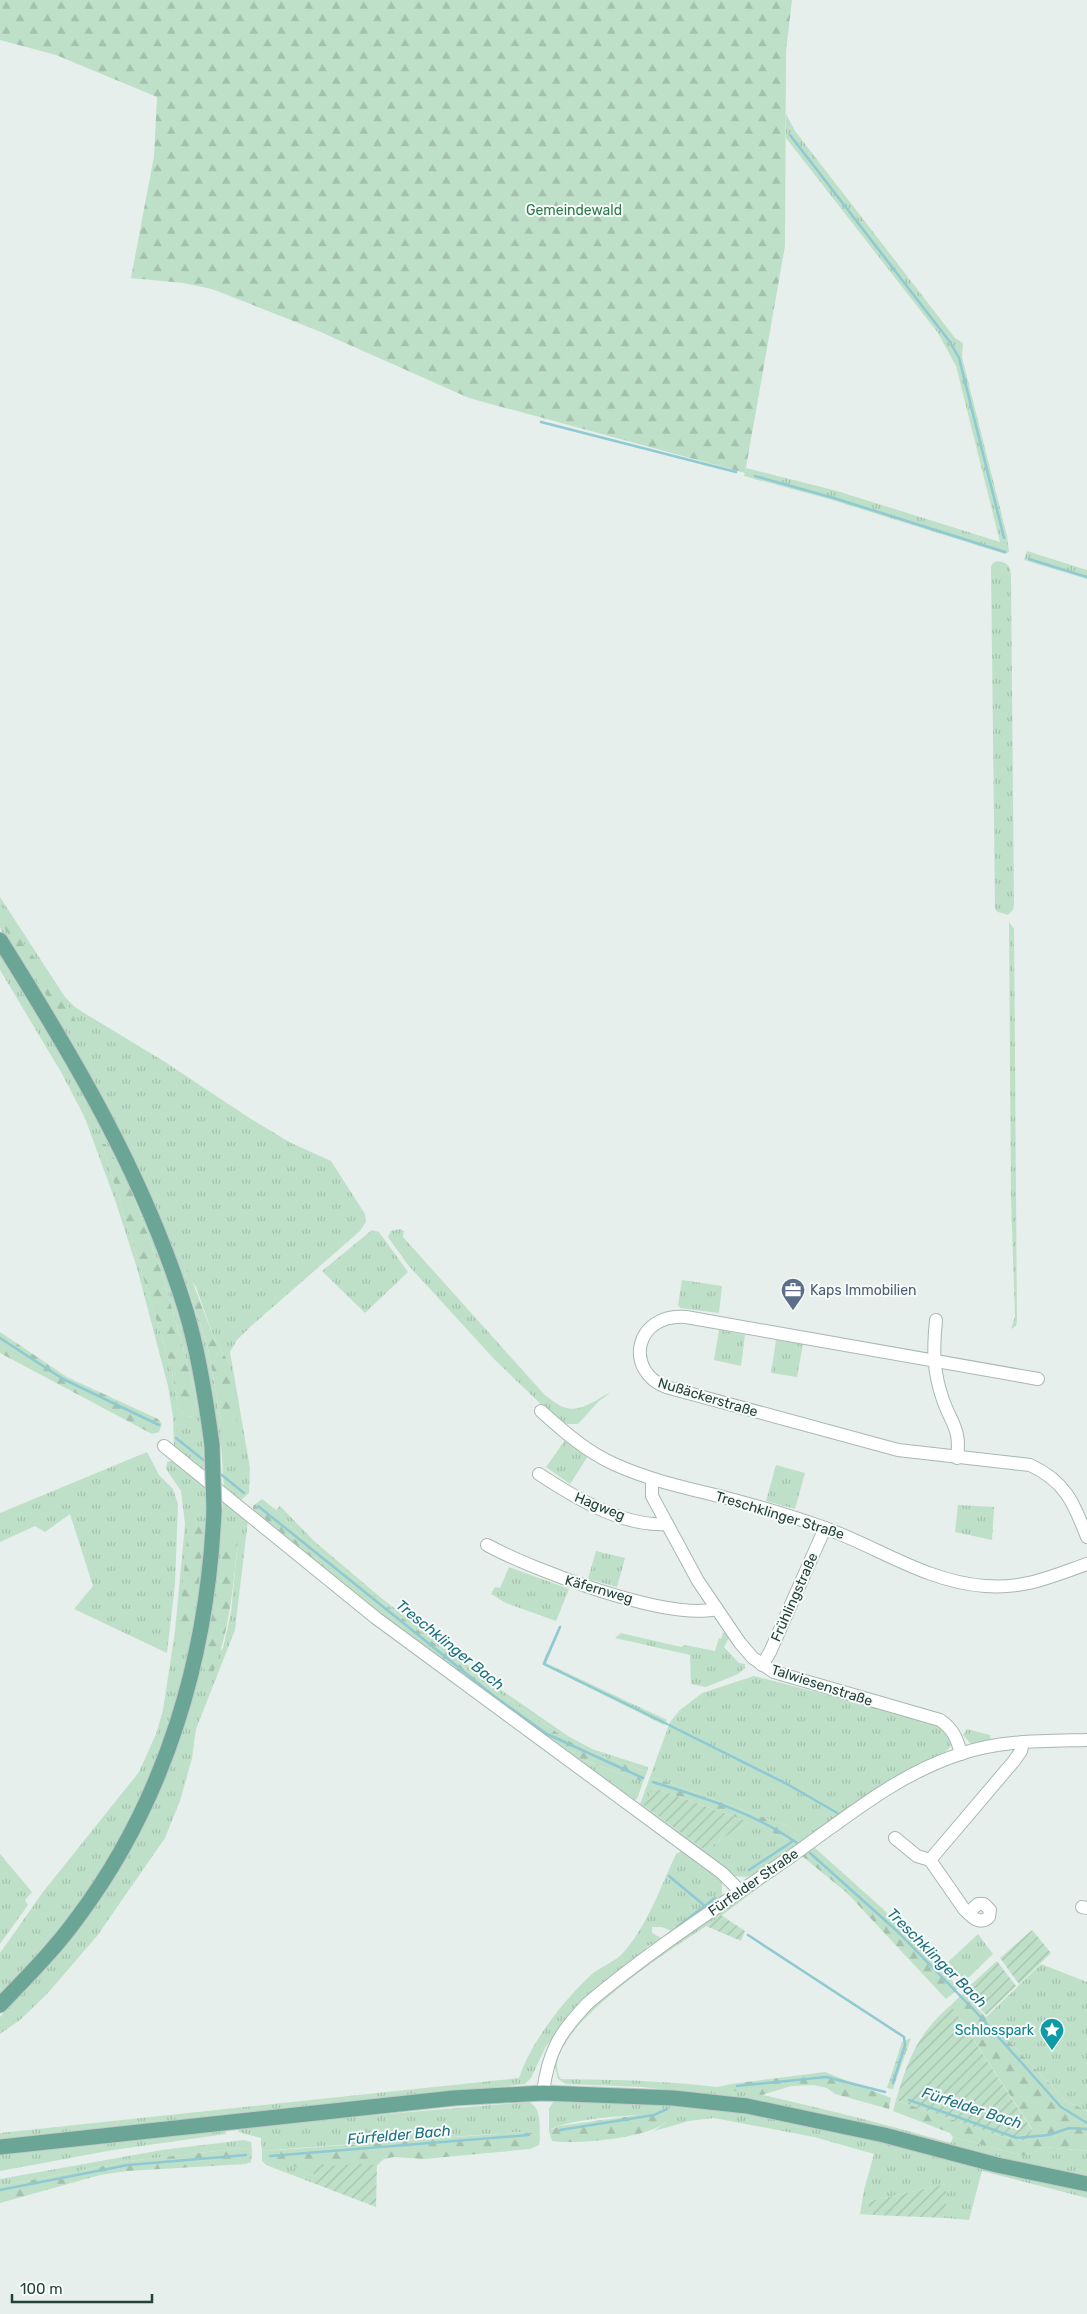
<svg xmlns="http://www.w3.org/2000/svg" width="1087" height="2314" font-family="Rubik,sans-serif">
<defs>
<pattern id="grass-tufts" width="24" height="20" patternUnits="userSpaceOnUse" patternTransform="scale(1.25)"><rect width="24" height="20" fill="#bfe0c8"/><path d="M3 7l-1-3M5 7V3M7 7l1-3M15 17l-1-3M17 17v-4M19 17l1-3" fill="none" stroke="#a4c1ad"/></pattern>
<pattern id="forest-firs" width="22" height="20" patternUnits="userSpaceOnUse" patternTransform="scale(1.25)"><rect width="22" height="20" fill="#bfe0c8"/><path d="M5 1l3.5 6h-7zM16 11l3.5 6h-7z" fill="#a4c1ad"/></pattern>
<pattern id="wetland-marsh" width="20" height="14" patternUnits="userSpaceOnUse" patternTransform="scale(1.25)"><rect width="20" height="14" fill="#bfe0c8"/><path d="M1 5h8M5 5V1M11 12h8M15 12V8" fill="none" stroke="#a4c1ad"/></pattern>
<pattern id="garden-furrows" width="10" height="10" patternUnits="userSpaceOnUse" patternTransform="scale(1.25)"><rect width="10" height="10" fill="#bfe0c8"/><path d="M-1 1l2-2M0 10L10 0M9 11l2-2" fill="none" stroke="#a4c1ad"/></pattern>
</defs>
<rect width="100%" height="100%" fill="#e6efeb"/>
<g fill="url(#grass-tufts)" fill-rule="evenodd">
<polygon points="786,114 795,131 955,338 963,343 962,357 1007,536 1009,552 1005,554 829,499 744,476 746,468 837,491 1000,542 956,366 938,333 786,138"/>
<polygon points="1027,551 1087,570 1087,579 1024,560"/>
<path d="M998,561C1010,563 1011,568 1011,579L1014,904L1013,910L1008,915L998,912L995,909L991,567L993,563Z"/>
<path d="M0,897L65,997L76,1008L165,1062L251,1119L291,1143L331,1161L365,1214L366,1222L360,1231L250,1327L237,1340L230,1352L250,1468L249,1493L241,1500H237L224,1489L221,1444H218L187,1292L156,1209L99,1091L0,928ZM185,1272L196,1287L214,1338L230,1365L221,1421L207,1343L189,1293Z"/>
<polygon points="1009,922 1014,929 1017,1322 1016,1326 1011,1329 1015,1317 1011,1198"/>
<path d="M0,950L97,1110L160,1248L193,1360L203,1434L205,1474L174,1446L173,1417L168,1386L137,1268L116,1203L85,1118L61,1072L0,970ZM102,1144L131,1189L163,1276L197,1399L193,1416L189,1417L179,1411L171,1367Z"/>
<path d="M400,1229L404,1231L403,1237L544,1394C565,1412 573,1413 597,1400C601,1397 606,1394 610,1393L599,1401L578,1424H567L547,1410L496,1361L408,1265L388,1237L391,1231Z"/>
<polygon points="372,1230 379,1232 408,1272 365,1313 322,1271"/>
<polygon points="682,1280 722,1286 719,1313 680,1308 678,1305"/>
<polygon points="719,1330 745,1335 741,1366 714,1360"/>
<polygon points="776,1340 803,1344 797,1377 771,1373"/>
<polygon points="565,1440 588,1456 570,1484 546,1467"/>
<polygon points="147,1452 159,1475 173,1489 178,1504 175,1584 167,1653 74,1609 93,1586 70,1514 45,1532 35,1526 0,1542 0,1513"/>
<path d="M174,1460L207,1486C206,1516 209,1548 204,1577C190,1675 162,1767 113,1853C84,1906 41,1952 0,1996V1953L43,1892L139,1772L156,1734L163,1710L175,1631L185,1524L181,1491L166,1469L167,1462Z"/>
<polygon points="776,1465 805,1473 795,1509 766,1501"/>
<path d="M223,1499L248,1520L235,1630L196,1729L192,1758L180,1801L165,1838L97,1936L47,1994L20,2020L0,2034V2017L54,1956L166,1768C200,1695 214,1616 220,1535C221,1521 223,1513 223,1499ZM238,1541L231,1612L223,1648L204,1668L213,1613Z"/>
<polygon points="958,1505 994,1507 992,1540 955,1532"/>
<polygon points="280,1506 315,1542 380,1597 487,1680 568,1736 592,1749 648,1767 647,1772 591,1752 571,1742 480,1680 297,1533 276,1510"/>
<polygon points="596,1551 625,1558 617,1587 588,1579"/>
<polygon points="509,1567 569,1589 556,1621 506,1603 491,1594 495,1587 500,1588"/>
<polygon points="559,1626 561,1627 546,1663 667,1720 664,1725 542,1664"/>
<polygon points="621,1633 681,1647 685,1645 715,1651 719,1638 721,1639 723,1633 725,1633 729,1638 724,1647 739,1663 745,1664 745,1668 738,1674 706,1687 691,1684 690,1655 615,1638"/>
<path d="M754,1676L932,1722C944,1727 962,1742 943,1753L883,1784L759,1872L747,1877L735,1876L639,1807L670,1722L680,1710L702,1693ZM653,1777L790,1827L795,1834L791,1841L748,1822L705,1850L644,1806L654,1788Z"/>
<polygon points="967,1729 990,1735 991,1742 970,1743 963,1735"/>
<polygon points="565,1753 643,1782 637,1799 634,1800"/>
<path d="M683,1850L719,1876L722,1883V1895L674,1932L662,1927H652V1933L663,1939L648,1946L639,1957L583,1998L545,2048L531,2078L525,2084L0,2143V2133L519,2078C531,2042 562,2002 590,1976C599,1967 613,1963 622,1954C647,1927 660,1888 676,1854Z"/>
<polygon points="0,1854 32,1892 25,1900 28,1905 0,1944"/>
<path d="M788,1866C760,1886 733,1908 705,1927C677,1945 531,2038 561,2079C628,2080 698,2081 763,2095C826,2109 889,2125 951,2143L953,2137L1024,2156L1044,2147L1087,2151V2178L1022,2165L759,2101L643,2087L566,2084L558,2079L554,2064L566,2034L614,1986Z"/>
<polygon points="978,1934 993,1954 965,1981 948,1962"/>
<polygon points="1041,1964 1087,1982 1087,2111 1066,2101 986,2017"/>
<path d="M557,2101C735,2093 915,2150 1087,2191V2198L982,2171L969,2220L946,2218V2184L866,2202L873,2215L860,2214L864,2190L874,2154L814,2137L714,2118L689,2121L654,2131L666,2122L665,2115C643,2114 564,2118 549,2131V2109L553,2102Z"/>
<path d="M529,2102C542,2108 539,2125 540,2138L532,2133L522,2132L298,2148L264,2151L262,2153L261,2138L238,2132L240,2127L245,2126Z"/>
<polygon points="225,2128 226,2134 113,2150 0,2171 0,2153"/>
<polygon points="244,2140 251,2142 252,2151 243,2148 129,2161 0,2186 0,2179 162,2150"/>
<polygon points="278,2162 293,2164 314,2177 313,2183 266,2165"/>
</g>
<g fill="url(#forest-firs)">
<polygon points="0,0 792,0 786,51 785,246 745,473 469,398 316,330 212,289 183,283 131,278 154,156 157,97 56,55 0,40"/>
<polygon points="0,909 73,1013 78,1032 74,1033 68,1030 0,920"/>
<polygon points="102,1144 106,1144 131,1189 163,1276 197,1399 193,1416 189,1417 179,1411 171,1367"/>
<polygon points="188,1270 214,1338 230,1365 239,1413 236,1423 225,1425 221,1421 207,1343 189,1293 185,1272"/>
<polygon points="0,1332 67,1377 158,1419 162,1424 159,1432 152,1434 0,1353"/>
<polygon points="262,1499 276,1510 297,1533 480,1680 571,1742 591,1752 647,1772 643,1782 565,1753 420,1647 253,1513 253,1506"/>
<polygon points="191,1523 200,1524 204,1532 197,1601 191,1632 182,1636 178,1632 188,1531"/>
<path d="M228,1534H235L238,1541C233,1586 230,1630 213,1673L207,1675L204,1668L223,1538Z"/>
<polygon points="653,1777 790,1827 795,1834 791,1841 735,1817 654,1788"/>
<polygon points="814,1847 883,1909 959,1988 946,1999 847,1893 802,1856"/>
<polygon points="963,1993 1066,2101 1087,2111 1087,2151 1044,2147 1024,2156 953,2137 950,2133 893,2111 896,2100 1000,2136 1027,2141 1032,2129 951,2005"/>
<polygon points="825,2072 891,2098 889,2109 835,2094 827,2088 814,2085 791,2086 762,2095 714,2088 731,2084"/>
<path d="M646,2114L665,2115L668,2119C656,2138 574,2145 552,2141L549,2131L559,2126Z"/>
<path d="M522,2132L532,2133L540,2138L539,2145L530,2149L424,2159L394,2157L384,2159L377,2165L314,2167V2177C295,2166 289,2160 266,2165L262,2161V2153L264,2151Z"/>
<polygon points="243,2148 252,2151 251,2162 246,2164 127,2171 100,2175 0,2203 0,2186 129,2161"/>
</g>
<polygon fill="url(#wetland-marsh)" points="911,2038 893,2089 887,2088 902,2042"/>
<g fill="url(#garden-furrows)">
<polygon points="654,1788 735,1817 748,1822 705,1850 643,1805"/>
<polygon points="721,1915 745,1931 741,1941 706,1926"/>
<polygon points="1032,1930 1051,1953 1019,1984 1000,1958"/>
<polygon points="997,1961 1016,1986 986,2015 964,1991"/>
<path d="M951,2005L1032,2130L1027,2141L1000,2136L896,2100C908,2059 918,2033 951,2005Z"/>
<polygon points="359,2164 377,2165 376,2207 313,2183 314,2167"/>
<polygon points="946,2184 946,2218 873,2215 866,2202"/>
</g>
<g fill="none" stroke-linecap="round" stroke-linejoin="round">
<g stroke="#8ec9d4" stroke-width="2.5">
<polyline points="790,135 950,342 959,358 1004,538"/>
<polyline points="541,422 736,472"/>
<polyline points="755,476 834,498 1005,552"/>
<polyline points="1029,559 1087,577"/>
<polyline points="0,1338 63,1379 159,1425"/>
<polyline points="176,1438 206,1462"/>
<polyline points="218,1472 244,1493"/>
<polyline points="258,1506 494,1696 547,1734 643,1778"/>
<polyline points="560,1627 544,1664 667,1724"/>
<polyline points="669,1725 787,1784 839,1814"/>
<path d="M653,1782C704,1798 753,1812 797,1843"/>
<polyline points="810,1853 897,1931 976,2012 1061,2107 1087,2123"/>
<polyline points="749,1870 793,1841"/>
<polyline points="669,1876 705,1906"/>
<polyline points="677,1927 715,1898"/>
<polyline points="748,1935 904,2037 905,2045 893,2083"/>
<polyline points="737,2086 826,2077 885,2092"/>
<polyline points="909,2100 1017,2138 1049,2135 1069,2128 1087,2129"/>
<polyline points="560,2130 654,2115 667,2109"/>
<polyline points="270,2156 529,2135"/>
<polyline points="0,2190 128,2165 246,2155"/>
</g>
<defs>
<g id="minor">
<path d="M936,1320C933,1350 933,1371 943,1400C952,1425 961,1429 957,1458"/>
<path d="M1038,1379L686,1317C634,1313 624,1371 666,1387L898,1450L1030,1465C1065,1481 1074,1503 1087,1537"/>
<path d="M541,1411C563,1431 587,1452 614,1464C649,1480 686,1488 723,1497C757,1506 792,1516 825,1528C878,1547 927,1582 985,1586C1025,1589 1050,1577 1087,1564"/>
<polyline points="164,1446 376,1618 722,1873 740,1891"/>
<path d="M539,1474C574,1497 622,1527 667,1524"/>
<path d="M652,1479V1496L698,1581L740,1643L753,1658L774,1672L940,1720C953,1729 957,1738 961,1754"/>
<path d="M487,1545C533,1570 667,1621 717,1609"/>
<polyline points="762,1665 770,1652 825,1528"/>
<polyline points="895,1838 917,1856 930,1860 1014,1761 1021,1751 1023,1742"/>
<path d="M930,1860L964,1909C971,1916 979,1926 989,1917L990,1910L984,1904H978L968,1913"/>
<polyline points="1082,1907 1087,1908"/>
<path d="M543,2093C548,2052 559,2033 588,2003C652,1949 724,1903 793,1855C847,1817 896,1775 960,1754C1001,1740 1044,1741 1087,1740"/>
</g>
<g id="major">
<path d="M0,940C74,1058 145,1177 186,1311C199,1354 206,1400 212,1445"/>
<path d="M0,2005C27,1977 55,1949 78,1917C166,1799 208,1656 214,1510"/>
<polyline points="0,2147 454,2098 543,2093 673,2098 747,2106 884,2135 997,2165 1087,2184"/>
</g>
</defs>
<use href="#minor" stroke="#a8b8b2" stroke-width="14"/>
<use href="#major" stroke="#c2cac8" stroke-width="17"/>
<use href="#minor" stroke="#fff" stroke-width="12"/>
<use href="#major" stroke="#6aa596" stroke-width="15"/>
<defs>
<polyline id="major-bridge" points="212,1445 214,1510"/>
</defs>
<use href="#major-bridge" stroke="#c2cac8" stroke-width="17" stroke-linecap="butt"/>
<use href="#major-bridge" stroke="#6aa596" stroke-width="15"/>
</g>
<defs>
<symbol id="office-pin" viewBox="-11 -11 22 30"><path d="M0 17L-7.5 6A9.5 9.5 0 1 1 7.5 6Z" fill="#5c6f8a" stroke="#f7fbf9"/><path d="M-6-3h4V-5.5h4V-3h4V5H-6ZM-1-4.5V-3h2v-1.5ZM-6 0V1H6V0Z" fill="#fff"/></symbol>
<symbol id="sight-pin" viewBox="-11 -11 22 30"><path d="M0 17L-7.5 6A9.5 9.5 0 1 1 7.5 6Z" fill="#0f9aa8" stroke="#f7fbf9"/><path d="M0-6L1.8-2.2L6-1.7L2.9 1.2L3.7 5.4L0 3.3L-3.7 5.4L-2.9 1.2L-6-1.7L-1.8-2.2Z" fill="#fff"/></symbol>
</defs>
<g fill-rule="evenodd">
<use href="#office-pin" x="779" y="1276" width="28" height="38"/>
<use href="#sight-pin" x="1038" y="2016" width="28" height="38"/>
</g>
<g text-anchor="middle" stroke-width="4" stroke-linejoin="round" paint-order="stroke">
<g font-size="14" fill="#2d7a4b" stroke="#f7fbf9">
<text x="574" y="215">Gemeindewald</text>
</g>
<g font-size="14" fill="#4e5e75" stroke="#f7fbf9" text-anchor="start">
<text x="810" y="1295">Kaps Immobilien</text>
</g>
<g font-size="14" fill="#24423a" stroke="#f7fbf9">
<text transform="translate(708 1397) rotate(17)" y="5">Nußäckerstraße</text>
<text transform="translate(600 1506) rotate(22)" y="5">Hagweg</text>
<text transform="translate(780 1515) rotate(17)" y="5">Treschklinger Straße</text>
<text transform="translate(599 1589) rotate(16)" y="5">Käfernweg</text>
<text transform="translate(794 1597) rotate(-66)" y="5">Frühlingstraße</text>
<text transform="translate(822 1685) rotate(18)" y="5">Talwiesenstraße</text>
<text transform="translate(753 1882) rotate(-35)" y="5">Fürfelder Straße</text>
</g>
<g font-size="14" fill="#0d838f" stroke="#f7fbf9" text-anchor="end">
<text x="1034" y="2035">Schlosspark</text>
</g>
<g font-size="15" font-style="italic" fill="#1c6f80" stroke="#f7fbf9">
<text transform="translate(450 1645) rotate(39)" y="5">Treschklinger Bach</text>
<text transform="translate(937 1958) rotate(45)" y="5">Treschklinger Bach</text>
<text transform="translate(972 2108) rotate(18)" y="5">Fürfelder Bach</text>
<text transform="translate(399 2135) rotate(-5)" y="5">Fürfelder Bach</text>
</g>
</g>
<path d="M12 2294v8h140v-8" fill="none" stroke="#24423a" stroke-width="2.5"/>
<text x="20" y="2294" font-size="15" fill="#24423a" stroke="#f7fbf9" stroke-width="4" paint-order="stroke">100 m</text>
</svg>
